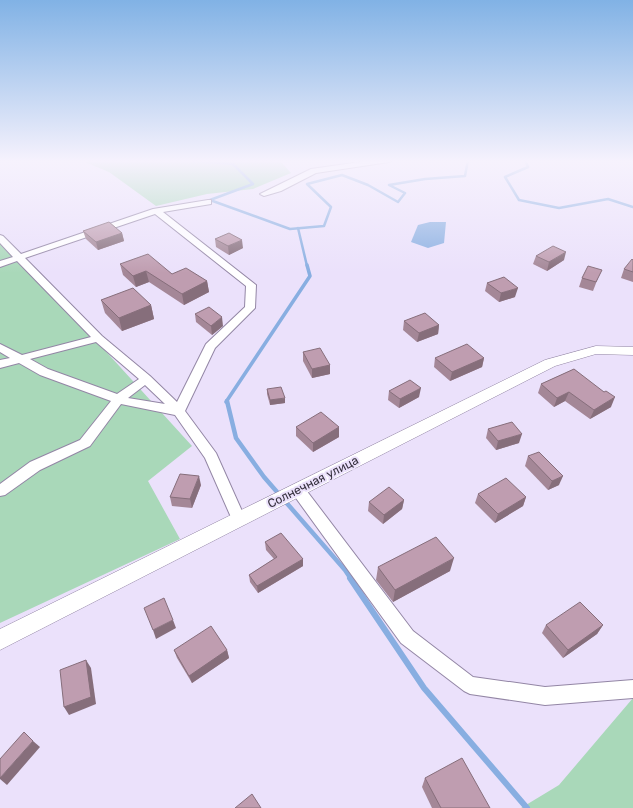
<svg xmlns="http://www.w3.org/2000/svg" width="633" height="808" font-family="Rubik,sans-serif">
<rect width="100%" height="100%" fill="#ebe1fb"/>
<g fill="#a9d8b9">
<polygon points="80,160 276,160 282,163 291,173 253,189 207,194 156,206 109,172"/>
<polygon points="0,238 101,346 192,446 148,481 180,539 0,623"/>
<polygon points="633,698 633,808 521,808 559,785"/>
</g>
<polygon fill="#88aee1" points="430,222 446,222 444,243 428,248 411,242 418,225"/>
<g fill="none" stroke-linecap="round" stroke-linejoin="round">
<g stroke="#88aee1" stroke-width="2.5">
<polyline points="182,160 233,164 253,184 210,200 290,229 324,226 331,207 307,184 342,175 368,185 398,202 405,193 389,185 425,179 465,176 468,160"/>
<polyline points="525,160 528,167 505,177 519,200 559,208 608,199 633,207"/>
<polyline points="298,228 307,266"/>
</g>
<polyline stroke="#88aee1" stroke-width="3.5" points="226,402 310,276 307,265"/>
<polyline stroke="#88aee1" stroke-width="4.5" points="227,401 236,438 264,477 345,570 351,579"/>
<polyline stroke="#88aee1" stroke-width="6" points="350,578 424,688 527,808"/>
<defs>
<g id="minor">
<polygon points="374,160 393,160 389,162 316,173 281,191 264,196 260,194 311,169"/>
<path d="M208,200H211V204L163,212L256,285L255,308L215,348L185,411L216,453L246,520L244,524L239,526L234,524L205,458L175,415L121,404L90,446L40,470L5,495L0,496V484L30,462L80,440L111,401L40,375L19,363L0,368V360L10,358L0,352V344L22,355L91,337L17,261L0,267V261L13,257L0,243V235L3,236L21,254L153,209ZM155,214L246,286L245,307L206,344L177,402L150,376L102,336L25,258ZM96,342L139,379L117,394L48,369L30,359ZM145,385L165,404L128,398Z"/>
<polygon points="298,485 303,486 413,631 473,677 545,687 633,680 633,698 545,705 470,694 464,691 401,643 293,494 291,490 293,486"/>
</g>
<polygon id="tertiary" points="596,346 633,347 633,355 596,354 555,366 0,650 0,629 545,360"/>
</defs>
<use href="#minor" stroke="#9386a5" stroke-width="2"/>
<use href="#tertiary" stroke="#9386a5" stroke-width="1"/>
<use href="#minor" fill="#fff" fill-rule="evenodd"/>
<use href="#tertiary" fill="#fff" fill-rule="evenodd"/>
</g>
<g fill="#a48797">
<polygon points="83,231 122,233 124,241 98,250 86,239"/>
<polygon points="215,239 243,248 229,255 216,247"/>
<polygon points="536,256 564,260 547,271 533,264"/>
<polygon points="633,260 633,282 621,278 624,269"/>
<polygon points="120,264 207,281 209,292 184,305 149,282 136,287 123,275"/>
<polygon points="582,278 598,278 593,291 579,287"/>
<polygon points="487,283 515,297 499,302 485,291"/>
<polygon points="101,300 151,305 154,319 122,331 105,313"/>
<polygon points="195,314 223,326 212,335 196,322"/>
<polygon points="404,321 439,325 438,334 417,342 403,330"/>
<polygon points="303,352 330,365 330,374 312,378 303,361"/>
<polygon points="435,358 484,358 482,367 450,381 434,367"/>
<polygon points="574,369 611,407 590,419 565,401 554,407 538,393 541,384"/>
<polygon points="267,389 285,403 270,405 267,394"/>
<polygon points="389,391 419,397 399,408 388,400"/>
<polygon points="296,427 339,427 339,437 313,452 296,436"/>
<polygon points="488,429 519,443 496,450 486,438"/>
<polygon points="528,456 559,485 548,490 525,466"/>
<polygon points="201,485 192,508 172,506 170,497"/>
<polygon points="478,494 526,497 523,506 495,523 475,503"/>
<polygon points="404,500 402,509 383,524 368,511 369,502"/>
<polygon points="265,542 303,566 258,593 250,582 249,575 274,559 266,550"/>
<polygon points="378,567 450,571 393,602 376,580"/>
<polygon points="546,625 603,625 597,634 563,658 542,633"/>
<polygon points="174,650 227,650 229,658 192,683 177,658"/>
<polygon points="425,778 490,808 432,808 422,787"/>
</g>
<g fill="#866e7b">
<polygon points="122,233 124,241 98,250 96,242"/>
<polygon points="242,240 243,248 229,255 228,246"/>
<polygon points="566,252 564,260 547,271 549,262"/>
<polygon points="146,271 149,282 136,287 133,276"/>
<polygon points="207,281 209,292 184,305 182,294"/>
<polygon points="518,288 515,297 499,302 501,293"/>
<polygon points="151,305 154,319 122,331 119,318"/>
<polygon points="222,317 223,326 212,335 211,326"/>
<polygon points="439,325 438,334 417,342 419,333"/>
<polygon points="484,358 482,367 450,381 452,372"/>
<polygon points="330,365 330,374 312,378 312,369"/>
<polygon points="421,388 419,397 399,408 400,399"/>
<polygon points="569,392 565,401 554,407 557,398"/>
<polygon points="615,397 611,407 590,419 594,410"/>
<polygon points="285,398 285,403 270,405 270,400"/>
<polygon points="339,427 339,437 313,452 313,443"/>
<polygon points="522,434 519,443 496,450 498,441"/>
<polygon points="199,476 201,485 192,508 190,499"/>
<polygon points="563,476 559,485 548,490 552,481"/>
<polygon points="526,497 523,506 495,523 498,514"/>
<polygon points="404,500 402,509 383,524 384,515"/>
<polygon points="454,558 450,571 393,602 395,590"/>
<polygon points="303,559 303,566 258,593 257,586"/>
<polygon points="173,620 176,628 156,639 153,630"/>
<polygon points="603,625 597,634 563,658 568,650"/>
<polygon points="227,650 229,658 192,683 189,676"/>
<polygon points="86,660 91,668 96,704 69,715 64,707"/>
<polygon points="33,741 40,747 7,785 0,779 0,778"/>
</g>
<g fill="#bf9db0" stroke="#866e7b">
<polygon points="109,222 122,233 96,242 83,231"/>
<polygon points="229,233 242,240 228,246 215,239"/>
<polygon points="553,246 566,252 549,262 536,256"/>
<polygon points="148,254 172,274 186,268 207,281 182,294 146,271 133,276 120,264"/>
<polygon points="632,259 633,260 633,272 624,269"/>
<polygon points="588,266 602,270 596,282 582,278"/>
<polygon points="504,277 518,288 501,293 487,283"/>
<polygon points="133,288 151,305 119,318 101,300"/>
<polygon points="209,307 222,317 211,326 195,314"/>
<polygon points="425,313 439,325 419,333 404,321"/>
<polygon points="467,344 484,358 452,372 435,358"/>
<polygon points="320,348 330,365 312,369 303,352"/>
<polygon points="574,369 604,392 606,391 615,397 594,410 569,392 557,398 541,384"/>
<polygon points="410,380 421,388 400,399 389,391"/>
<polygon points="281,387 285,398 270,400 267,389"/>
<polygon points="321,412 339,427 313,443 296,427"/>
<polygon points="512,422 522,434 498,441 488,429"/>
<polygon points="539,452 563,476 552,481 528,456"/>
<polygon points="180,474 199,476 190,499 170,497"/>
<polygon points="506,478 526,497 498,514 478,494"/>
<polygon points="389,487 404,500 384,515 369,502"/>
<polygon points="281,533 303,559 257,586 249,575 277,557 265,542"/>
<polygon points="436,537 454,558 395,590 378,567"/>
<polygon points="164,598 173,620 153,630 144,608"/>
<polygon points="580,602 603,625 568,650 546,625"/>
<polygon points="211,626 227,650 189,676 174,650"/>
<polygon points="86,660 91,697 64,707 60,670"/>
<polygon points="24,732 33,741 0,778 0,759"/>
<polygon points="462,758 490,808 441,808 425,778"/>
<polygon points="252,794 261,808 235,808"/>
</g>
<linearGradient id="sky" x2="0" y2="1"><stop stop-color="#81b2e5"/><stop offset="0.59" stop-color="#f6f2fd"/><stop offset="1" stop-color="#f6f2fd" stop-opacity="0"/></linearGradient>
<rect width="633" height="273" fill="url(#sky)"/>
<g text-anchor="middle" stroke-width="4" stroke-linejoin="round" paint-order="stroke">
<g font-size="12" fill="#342f3c" stroke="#ebe1fb">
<text transform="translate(313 482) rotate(-27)" y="4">Солнечная улица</text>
</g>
</g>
</svg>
